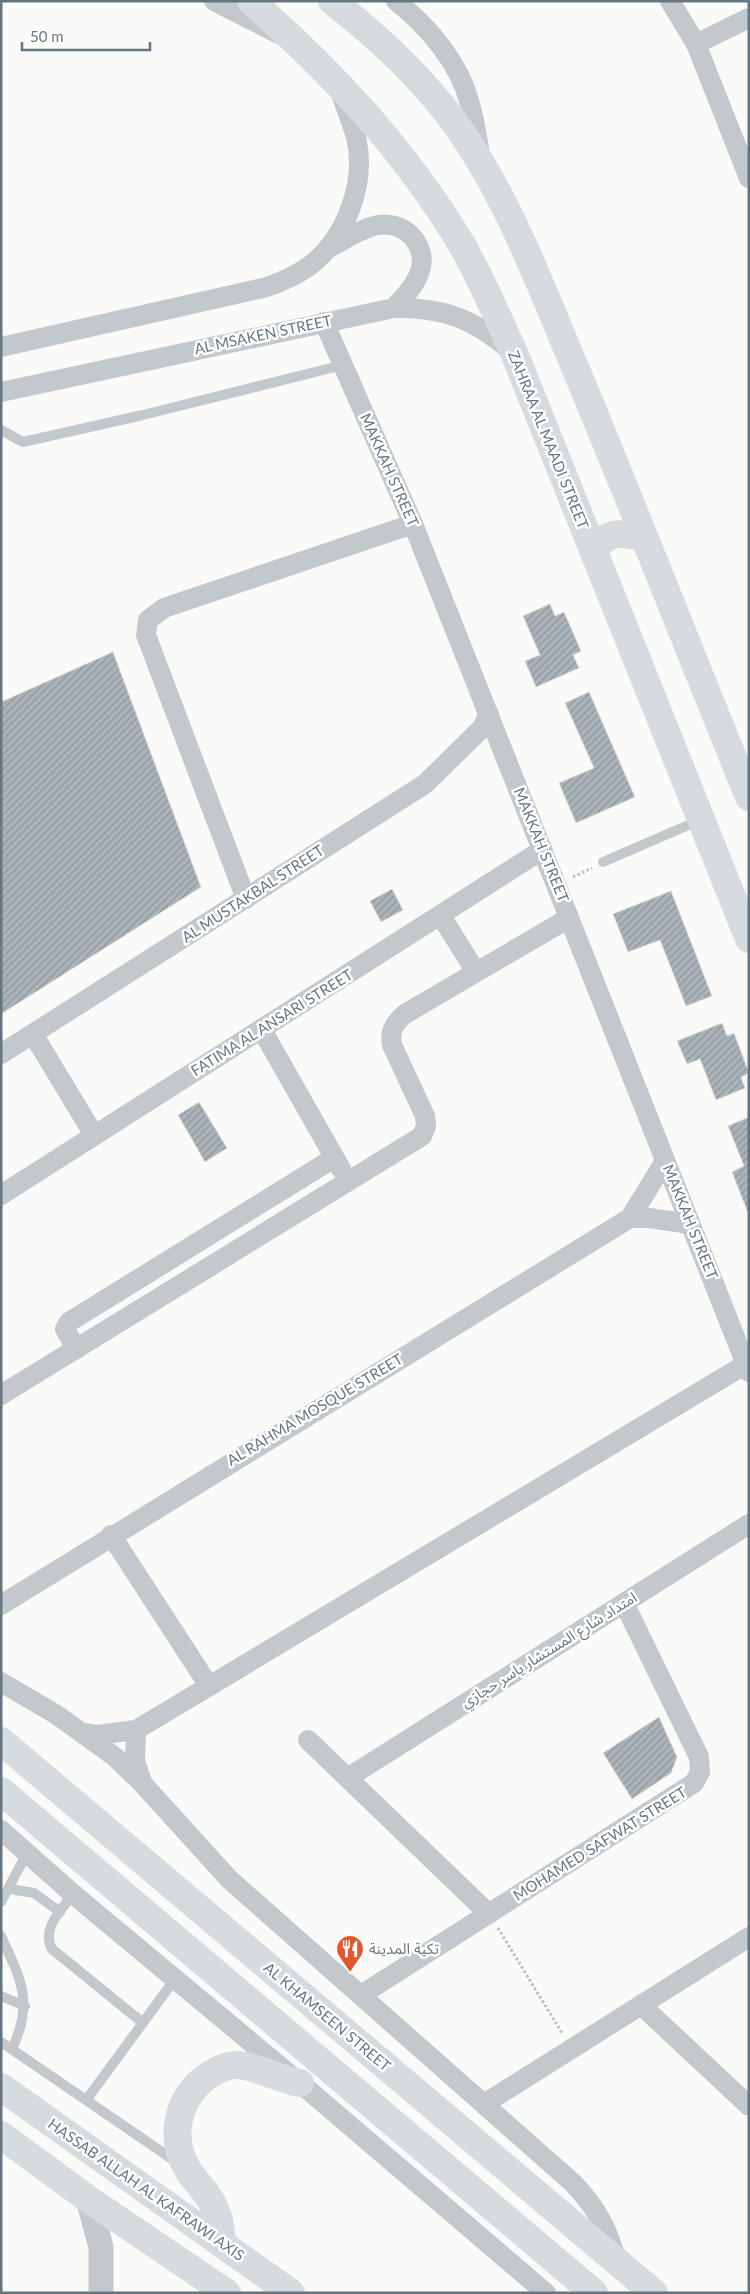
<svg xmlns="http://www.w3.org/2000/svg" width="750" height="2294" font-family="Lato,'Noto Sans Arabic',sans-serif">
<defs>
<pattern id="building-hatch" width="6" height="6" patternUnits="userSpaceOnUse" patternTransform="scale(1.25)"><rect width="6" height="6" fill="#aab3b9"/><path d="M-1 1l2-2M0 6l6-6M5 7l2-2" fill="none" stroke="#8e969c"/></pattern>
</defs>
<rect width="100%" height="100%" fill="#fafaf8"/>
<g fill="url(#building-hatch)" stroke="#dcdcda">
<polygon points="550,604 555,616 564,612 581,651 573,655 579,668 536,687 525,661 540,655 523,616"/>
<polygon points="113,652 201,887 1,1014 1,702"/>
<polygon points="589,692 635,797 576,823 559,783 594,768 565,703"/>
<polygon points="392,889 403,910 381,922 370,901"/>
<polygon points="671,891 712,996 686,1006 660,940 628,952 613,914"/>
<polygon points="722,1023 727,1036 734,1033 749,1073 741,1077 745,1088 716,1100 700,1059 687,1064 677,1041"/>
<polygon points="199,1102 227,1148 205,1162 178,1115"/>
<polygon points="749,1117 749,1213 748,1213 732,1172 744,1166 728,1126"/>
<polygon points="659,1717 677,1757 671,1773 632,1799 603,1753"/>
</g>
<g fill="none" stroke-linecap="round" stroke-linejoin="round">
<g stroke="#bbbfc2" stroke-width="3" stroke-dasharray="2.5 2.5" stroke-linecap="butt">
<polyline points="573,877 592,868"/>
<polyline points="498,1928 562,2033"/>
</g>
<g stroke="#c3c8cc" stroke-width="10">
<polyline points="1,430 23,442 143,415 343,365"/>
<polyline points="603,862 700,820"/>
<polyline points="10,1889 34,1893 60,1912"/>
<path d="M73,1894C61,1910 41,1929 52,1949L143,2023"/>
<polyline points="1,1902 27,1853"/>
<path d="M1,1936C21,1979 34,2003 12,2049"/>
<polyline points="1,1996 25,2006"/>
<polyline points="1,2042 178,2163"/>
<polyline points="87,2099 175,1979"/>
</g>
<g stroke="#c3c8cc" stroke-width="20">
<polyline points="214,1 279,34"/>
<path d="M396,1C429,27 460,64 470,104C475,121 477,138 480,154"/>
<polyline points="670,1 696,44 749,178"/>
<polyline points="696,44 749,18"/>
<path d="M329,248C344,240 362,228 378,225C406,220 430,248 419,274C414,287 403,298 394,308"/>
<polyline points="324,322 413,524 749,1372"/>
<path d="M1,347L267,287C281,282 295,276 308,267C346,239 367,183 356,137C351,121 345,106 340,90"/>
<path d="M1,392L394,308C443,307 474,319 511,351"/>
<polyline points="246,899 146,635 148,620 164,608 413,524"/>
<polyline points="441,916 476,972"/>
<polyline points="262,1030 341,1169"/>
<polyline points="33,1034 94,1135"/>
<polyline points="1,1054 425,784 482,728 489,714"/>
<polyline points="1,1195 542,850"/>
<polyline points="630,1218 649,1218 690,1224"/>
<polyline points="76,1349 65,1329 69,1322 334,1158"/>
<path d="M1,1395L422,1136L426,1126L425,1116L392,1045C389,1031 395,1022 405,1014L569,918"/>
<polyline points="111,1535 209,1686"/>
<polyline points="1,1605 630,1218 665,1161"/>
<path d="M1,1682L57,1715L115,1757L142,1783L229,1879L573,2183C595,2206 609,2229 616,2261"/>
<polyline points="136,1730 135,1761 142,1782"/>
<polyline points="85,1733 97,1735 136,1730 746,1364"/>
<polyline points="308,1740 489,1914"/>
<polyline points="349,1777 749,1524"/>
<polyline points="1,1830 73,1894 300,2083 546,2293"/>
<polyline points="361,1995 694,1783 700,1772 699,1757 624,1603"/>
<polyline points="641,2005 749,2106"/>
<polyline points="484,2104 749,1937"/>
</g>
<polyline stroke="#c3c8cc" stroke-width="25" points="88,2199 101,2247 101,2293"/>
<g stroke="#d6dbdf" stroke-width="28">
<path d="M251,1C333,73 406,151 462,245C482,280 498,318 515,355L749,939"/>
<path d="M332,1C377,36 418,74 452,119C506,192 539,282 574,365C634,508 690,653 749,797"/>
<path d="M594,553C605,530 622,532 644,538"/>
<polyline points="1,1741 654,2293"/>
<polyline points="1,1791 594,2293"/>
</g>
<g stroke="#d6dbdf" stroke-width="28">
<polyline points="1,2087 291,2293"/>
<polyline points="1,2135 88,2199 227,2293"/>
<path d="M222,2244C221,2231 220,2219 214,2207C208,2192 196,2183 188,2170C171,2143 175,2108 197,2085C207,2075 223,2065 237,2065C253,2065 281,2080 300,2083"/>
</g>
</g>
<defs>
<symbol id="restaurant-pin" viewBox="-11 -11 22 30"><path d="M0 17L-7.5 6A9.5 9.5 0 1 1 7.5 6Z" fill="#e4572e" stroke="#fff"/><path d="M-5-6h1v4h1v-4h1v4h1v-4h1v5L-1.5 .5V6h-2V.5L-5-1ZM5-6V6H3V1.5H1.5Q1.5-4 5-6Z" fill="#fff"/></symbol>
</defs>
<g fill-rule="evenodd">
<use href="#restaurant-pin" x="334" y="1933" width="32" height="43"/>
</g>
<g text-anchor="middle" stroke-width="5" stroke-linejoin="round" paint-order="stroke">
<g font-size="15" fill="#657683" stroke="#fff">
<text transform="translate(263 335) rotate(-12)" y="5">AL MSAKEN STREET</text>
<text transform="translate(548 440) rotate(68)" y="5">ZAHRAA AL MAADI STREET</text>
<text transform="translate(389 470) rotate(66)" y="5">MAKKAH STREET</text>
<text transform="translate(541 845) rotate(68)" y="5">MAKKAH STREET</text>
<text transform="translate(253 894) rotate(-33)" y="5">AL MUSTAKBAL STREET</text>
<text transform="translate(272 1023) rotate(-32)" y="5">FATIMA AL ANSARI STREET</text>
<text transform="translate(690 1222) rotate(68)" y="5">MAKKAH STREET</text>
<text transform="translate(315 1410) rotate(-31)" y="5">AL RAHMA MOSQUE STREET</text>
<text transform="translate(549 1650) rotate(-32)" y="5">امتداد شارع المستشار ياسر حجازي</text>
<text transform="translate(600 1844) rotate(-32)" y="5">MOHAMED SAFWAT STREET</text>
<text transform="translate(327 2017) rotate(40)" y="5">AL KHAMSEEN STREET</text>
<text transform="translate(146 2190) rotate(35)" y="5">HASSAB ALLAH AL KAFRAWI AXIS</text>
</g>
<g font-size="15" fill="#657683" stroke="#fff" text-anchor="start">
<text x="369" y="1954">تكية المدينة</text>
</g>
</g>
<rect width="750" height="2294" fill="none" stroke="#657683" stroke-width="5"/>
<path d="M22 42v8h128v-8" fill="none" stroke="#657683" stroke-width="2.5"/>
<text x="30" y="42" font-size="15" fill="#657683" stroke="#ffffff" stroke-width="4" paint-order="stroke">50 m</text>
</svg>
